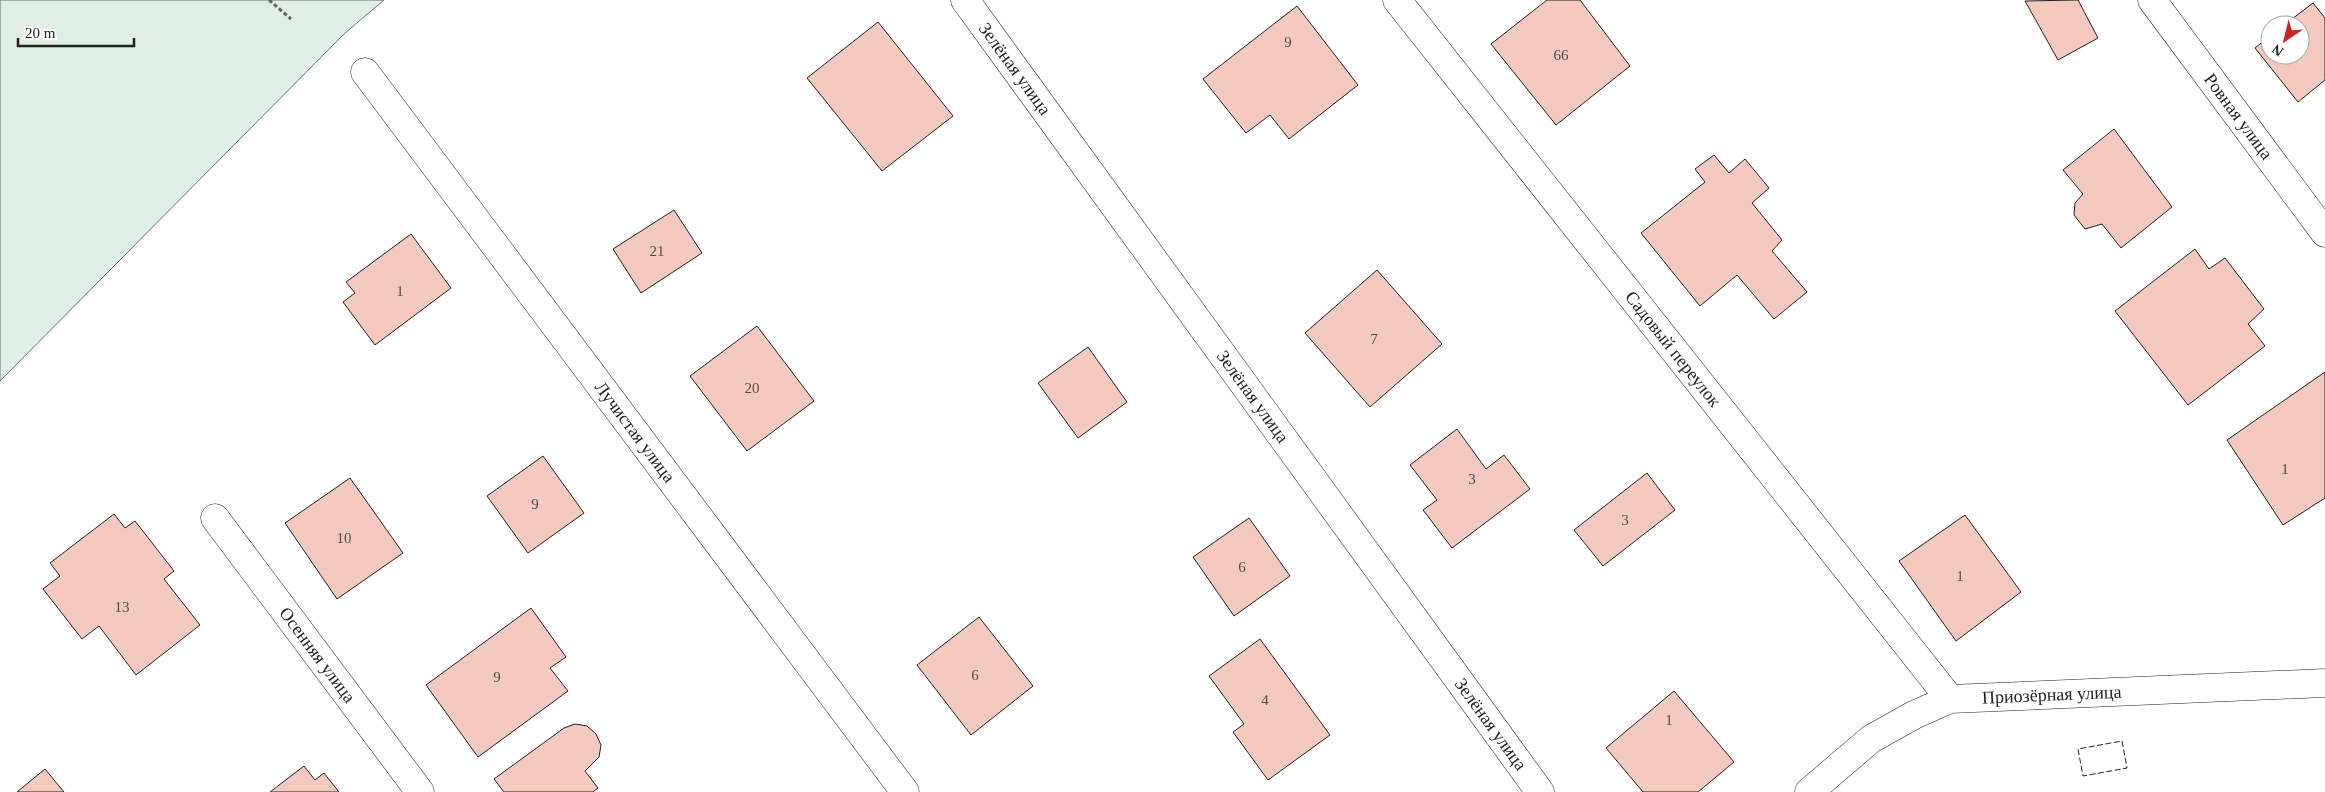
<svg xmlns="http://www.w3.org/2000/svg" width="2325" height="792" font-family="'Times New Roman',serif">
<rect width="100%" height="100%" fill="#fff"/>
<polygon fill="#e0efe3" stroke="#6f6f6f" points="0,0 384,0 344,34 0,381"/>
<g fill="#f3c9c0" stroke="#222">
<polygon points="1547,0 1580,0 1630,66 1556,125 1491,44"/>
<polygon points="2078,0 2098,38 2058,60 2025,1"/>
<polygon points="2313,3 2325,18 2325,80 2298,102 2255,48 2270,36 2270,55 2300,55 2300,25 2284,25"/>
<polygon points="1297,6 1358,85 1289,139 1270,115 1246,133 1203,79"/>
<polygon points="878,22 953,116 882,171 807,78"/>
<polygon points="2114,129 2172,207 2121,248 2102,224 2085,229 2074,215 2075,203 2083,194 2063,170"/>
<polygon points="1714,155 1729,173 1745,159 1769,188 1752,203 1782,240 1772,251 1807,292 1774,319 1737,275 1700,306 1641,233 1705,182 1695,169"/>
<polygon points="674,210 702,253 641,293 613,249"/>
<polygon points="411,234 451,288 375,345 343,302 355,293 346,282"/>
<polygon points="2195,249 2209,269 2225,258 2264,309 2248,324 2265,346 2188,405 2115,311"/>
<polygon points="1377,270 1442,344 1370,407 1305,333"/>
<polygon points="757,326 814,401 747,451 690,376"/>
<polygon points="1088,347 1127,402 1078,438 1038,383"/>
<polygon points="2325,372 2325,498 2283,525 2227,440"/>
<polygon points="1457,429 1486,469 1504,455 1530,489 1452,548 1423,510 1437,500 1410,465"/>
<polygon points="543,456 584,513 528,553 487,496"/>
<polygon points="1647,473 1675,510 1603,566 1574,530"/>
<polygon points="350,478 403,553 337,599 285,523"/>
<polygon points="114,514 125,528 135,521 174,571 164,579 200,625 136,675 99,626 82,639 43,589 60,576 50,563"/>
<polygon points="1965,515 2021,592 1956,641 1899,561"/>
<polygon points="1249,518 1290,576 1234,616 1193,557"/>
<polygon points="531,608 566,657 550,668 568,691 478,757 426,685"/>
<polygon points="979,617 1033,686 971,735 917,665"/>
<polygon points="1260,639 1330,735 1268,780 1233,732 1244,724 1209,676"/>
<polygon points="1674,691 1734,762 1698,792 1643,792 1606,748"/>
<polygon points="575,724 587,726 596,734 601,745 599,757 585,771 598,788 593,792 504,792 494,779 564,728"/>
<polygon points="304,766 315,780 324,773 339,792 270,792"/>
<polygon points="45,769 64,792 17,792"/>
</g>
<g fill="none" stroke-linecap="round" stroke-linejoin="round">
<defs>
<g id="minor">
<path id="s1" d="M965,0L1540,792"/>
<path id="s2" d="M1397,0L1950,699"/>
<path id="s3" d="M2152,0L2325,233"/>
<path id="s4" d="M365,72L905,792"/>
<path id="s5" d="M215,518L420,792"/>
<path id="s6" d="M1809,792L1871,739L1914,715L1950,699L2325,683"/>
</g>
</defs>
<use href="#minor" stroke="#222" stroke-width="29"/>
<polyline stroke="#646464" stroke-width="3" stroke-dasharray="4 2.5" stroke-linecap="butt" points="269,0 291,19"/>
<use href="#minor" stroke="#fff" stroke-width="28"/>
<polygon stroke="#222" stroke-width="1" stroke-dasharray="6 2.5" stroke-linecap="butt" points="2122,741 2127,768 2083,776 2078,749"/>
</g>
<g text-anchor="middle" stroke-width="4" stroke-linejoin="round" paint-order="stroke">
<g font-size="15" fill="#564c4a">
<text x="1288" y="47">9</text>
<text x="1561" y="60">66</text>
<text x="657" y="256">21</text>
<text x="400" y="296">1</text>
<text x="1374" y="344">7</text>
<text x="752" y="393">20</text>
<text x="2285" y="474">1</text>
<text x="1472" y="484">3</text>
<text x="535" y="509">9</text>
<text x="1625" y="525">3</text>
<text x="344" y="543">10</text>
<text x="1242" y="572">6</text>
<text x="1960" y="581">1</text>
<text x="122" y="612">13</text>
<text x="975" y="680">6</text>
<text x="497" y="682">9</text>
<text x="1265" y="705">4</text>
<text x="1669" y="725">1</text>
</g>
<g font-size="18" fill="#222" stroke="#fff">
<text dy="6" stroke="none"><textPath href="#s1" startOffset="85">Зелёная улица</textPath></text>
<text dy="6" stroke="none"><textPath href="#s3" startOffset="145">Ровная улица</textPath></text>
<text dy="6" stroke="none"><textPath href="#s2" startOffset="445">Садовый переулок</textPath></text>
<text dy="6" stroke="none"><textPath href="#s1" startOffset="490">Зелёная улица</textPath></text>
<text dy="6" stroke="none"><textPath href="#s4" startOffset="450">Лучистая улица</textPath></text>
<text dy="6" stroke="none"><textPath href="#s5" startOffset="171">Осенняя улица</textPath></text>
<text dy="6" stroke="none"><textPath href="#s6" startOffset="272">Приозёрная улица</textPath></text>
<text dy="6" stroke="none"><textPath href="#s1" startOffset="895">Зелёная улица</textPath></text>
</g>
</g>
<g transform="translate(2285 40) rotate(215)"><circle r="24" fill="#ffffff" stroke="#a7a7a7"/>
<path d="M0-4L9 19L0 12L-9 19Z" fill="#c62828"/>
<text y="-8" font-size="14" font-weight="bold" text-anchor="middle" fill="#222222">N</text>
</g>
<path d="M18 38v8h116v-8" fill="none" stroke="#222222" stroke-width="2.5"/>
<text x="25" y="38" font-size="15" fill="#222222" stroke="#ffffff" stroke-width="4" paint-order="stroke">20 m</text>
</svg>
